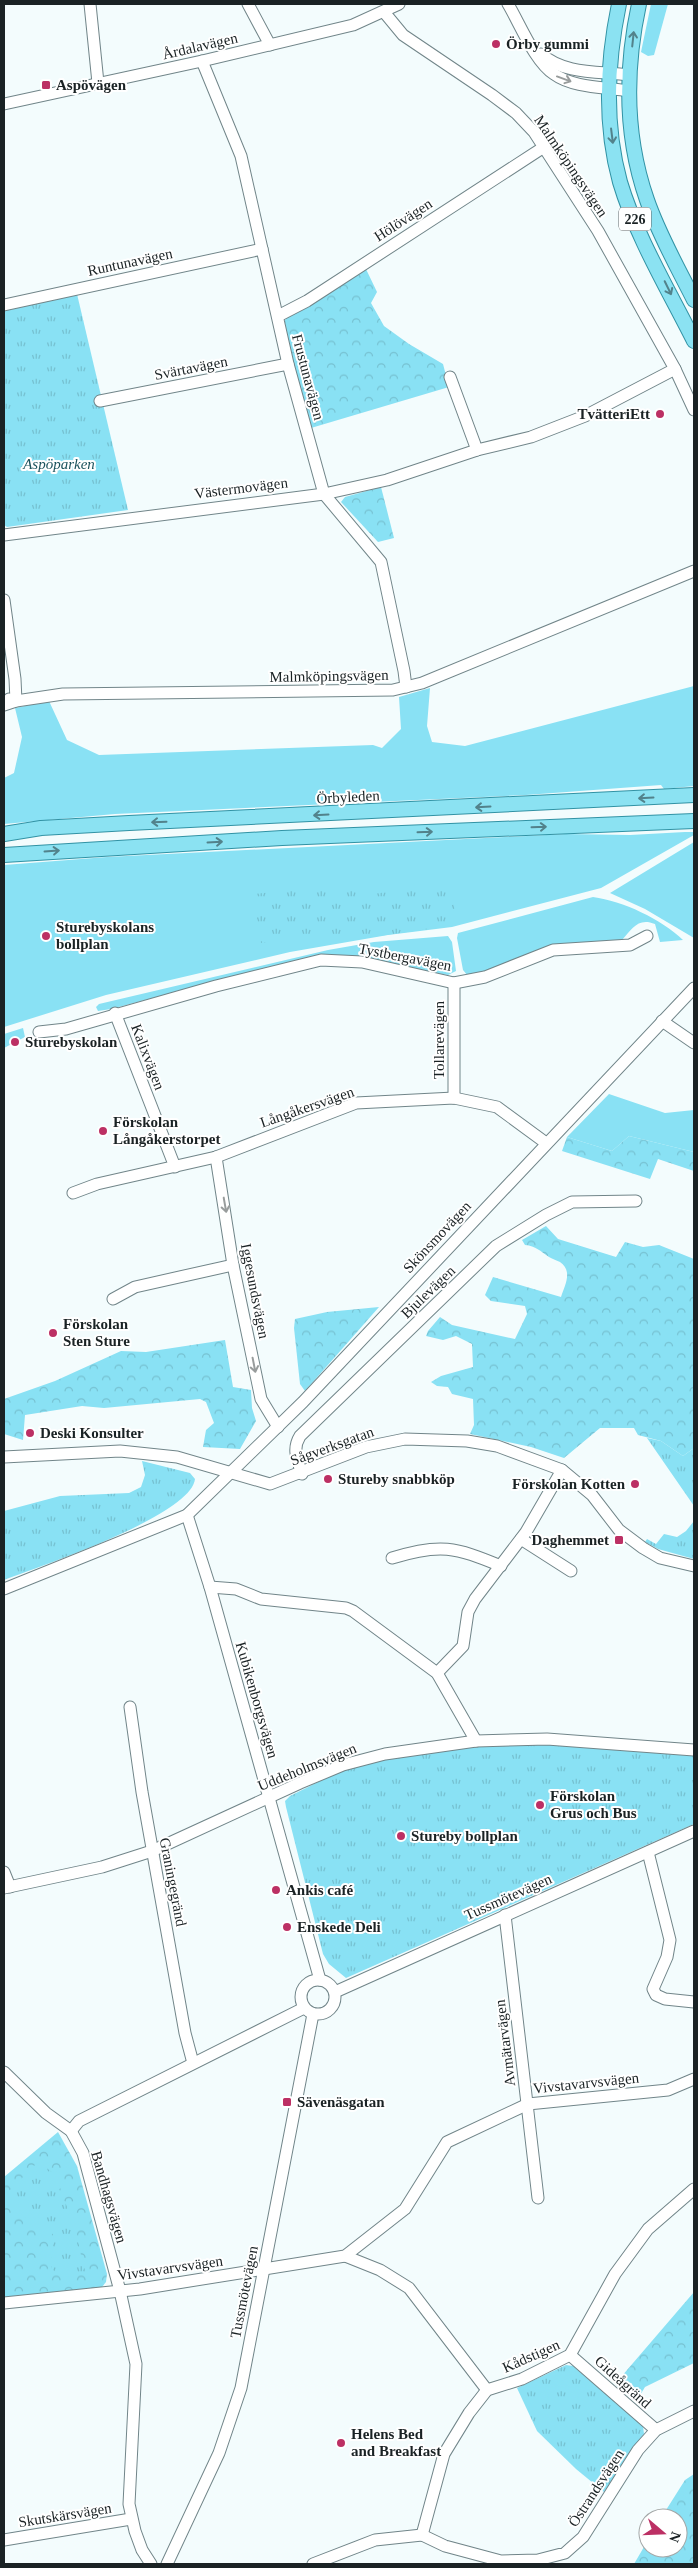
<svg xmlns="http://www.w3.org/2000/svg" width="698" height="2568" font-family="'Times New Roman',serif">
<defs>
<pattern id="forest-crowns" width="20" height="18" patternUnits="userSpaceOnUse" patternTransform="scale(1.25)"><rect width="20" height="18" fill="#89e1f4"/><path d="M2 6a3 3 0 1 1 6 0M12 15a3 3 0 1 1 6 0" fill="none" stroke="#76c1d1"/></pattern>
<pattern id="park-tufts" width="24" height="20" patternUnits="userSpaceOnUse" patternTransform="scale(1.25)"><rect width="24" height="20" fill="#89e1f4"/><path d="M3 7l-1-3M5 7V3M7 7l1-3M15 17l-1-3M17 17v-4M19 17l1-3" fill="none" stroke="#76c1d1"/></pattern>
</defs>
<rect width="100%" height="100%" fill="#f3fcfd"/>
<g fill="#89e1f4">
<polygon points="651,4 668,4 654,55 648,56 641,52"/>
<polygon points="694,686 694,786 664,789 661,785 526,795 115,814 4,824 4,778 14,773 22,737 15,708 49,701 67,740 99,755 373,745 382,748 401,729 399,697 430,688 427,726 432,742 465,746"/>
<polygon points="685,832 694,832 694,835 601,888 452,927 388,935 290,952 106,995 4,1027 4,865 107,857 566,834 630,835"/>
<polygon points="694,842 694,938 645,909 610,893"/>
<path d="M593,897C623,901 661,919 683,940L660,942L655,924C638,917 632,929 622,940L468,976L463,970L457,938L458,933Z"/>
<polygon points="448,936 452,942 456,971 448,975 409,968 297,960 111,1009 98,1011 96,1007 99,1004 328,950 374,942"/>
<polygon points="23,1028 25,1037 4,1048 4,1034"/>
<polygon points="609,1094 665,1113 694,1110 694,1152 629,1136 612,1151 567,1137"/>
</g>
<g fill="url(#forest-crowns)">
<polygon points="365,267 377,292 371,303 384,326 409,344 443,364 449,387 311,428 283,328 285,320 295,311"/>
<polygon points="381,487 394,538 378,542 341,502 345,497"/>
<polygon points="629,1136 694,1152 694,1171 658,1159 650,1179 562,1151 567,1137 612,1151"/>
<path d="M546,1226L558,1239L616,1257L625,1242L643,1247L659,1245L694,1259V1448L683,1456L661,1441L638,1435L634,1428H600L564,1458L531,1447L470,1434L474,1425L473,1399L452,1394L448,1387L437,1386L431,1382L441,1376L473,1367L472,1344L456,1336L443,1340L426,1336L428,1331L440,1317L452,1325L515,1339L527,1314L525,1306L491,1301L485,1295L493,1277L561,1297C565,1285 573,1271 560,1262C556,1260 552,1259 549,1257C540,1251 536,1246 525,1245L522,1240Z"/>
<polygon points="379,1307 305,1391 300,1384 294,1328 295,1319 327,1312"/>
<polygon points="225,1340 233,1387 251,1390 252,1408 256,1421 240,1449 203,1447 206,1430 214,1423 206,1402 200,1399 104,1408 82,1406 25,1415 23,1440 4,1434 4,1399 55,1381 121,1351 146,1352"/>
<polygon points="58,2132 77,2166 107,2274 106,2282 102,2287 4,2297 4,2177"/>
<polygon points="694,2292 694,2363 645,2387 636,2402 615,2384"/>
<polygon points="694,2474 694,2564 634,2564 648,2540 648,2548 678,2548 678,2518 661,2518 685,2480"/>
</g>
<g fill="url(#park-tufts)">
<polygon points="77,294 128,510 7,527 4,525 4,311"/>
<polygon points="451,883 457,925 329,943 321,935 261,943 253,894 348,884 359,896"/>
<polygon points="647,1438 661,1441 683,1456 694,1448 694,1506"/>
<path d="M142,1461L190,1473L195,1479C191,1516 38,1567 4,1580V1511L60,1496L129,1493L141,1487L145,1475Z"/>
<polygon points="694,1521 694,1559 658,1549 645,1542 647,1539 656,1544 664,1534 677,1537 686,1531"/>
<path d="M551,1745L694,1756V1824L346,1978L329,1964L323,1954L286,1807L285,1801L290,1796C308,1787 327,1777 346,1770C411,1748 483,1746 551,1745Z"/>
<path d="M38,2162L59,2177L62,2185L59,2190L74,2221L83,2265L87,2275L78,2272L58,2274L52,2269C50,2257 54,2246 53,2234C31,2228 20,2211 7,2193Z"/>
<polygon points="566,2365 573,2366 643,2426 644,2434 604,2492 576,2469 537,2431 517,2388"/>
</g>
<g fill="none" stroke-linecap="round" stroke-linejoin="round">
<defs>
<g id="minor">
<polyline points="90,4 98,83"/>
<polyline points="248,4 270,45"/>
<path d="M508,4C520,24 535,62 554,74C573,88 606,87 629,91"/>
<polyline points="384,12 403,35 492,95 516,113 534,132 598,231 675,369 694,410"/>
<path d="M541,54C565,75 599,71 629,75"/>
<polyline points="202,61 241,156 288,364 324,494 381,562 404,671 406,687"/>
<polyline points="4,104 202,61 353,25 399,4"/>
<polyline points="4,305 262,249"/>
<polyline points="278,316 307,301 544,147"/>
<polyline points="450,377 477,450"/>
<polyline points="100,401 288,364"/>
<polyline points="4,535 324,494 387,480 477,450 531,437 585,416 675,369"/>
<polyline points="4,600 15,679 16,701 9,699"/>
<polyline points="4,705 16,701 63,694 393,690 422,683 694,571"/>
<polyline points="454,983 454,1098"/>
<polyline points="115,1013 175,1167"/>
<polyline points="662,1021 694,1043"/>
<polyline points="39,1032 66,1029 216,986 321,960 362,962 454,983 485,977 553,950 630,945 647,936"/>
<polyline points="216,1157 233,1265 261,1399 278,1427"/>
<polyline points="73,1193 97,1184 216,1157 356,1103 454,1098 497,1107 546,1143"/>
<polyline points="113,1299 135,1287 233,1265"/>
<polyline points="4,1457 120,1451 177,1457 270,1484 366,1447 405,1439 467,1441 497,1446 562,1470 592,1495 619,1530 643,1548 660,1558 694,1566"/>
<path d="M302,1474C297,1459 292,1449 300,1436L496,1246L546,1215L572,1202L636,1201"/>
<polyline points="187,1515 210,1587 320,1980"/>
<polyline points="521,1539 571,1571"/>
<path d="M392,1558C440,1543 455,1547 501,1566"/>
<polyline points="210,1587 236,1589 261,1599 346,1608 353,1611 437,1673 476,1741"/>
<polyline points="4,1589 187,1515 303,1402 694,988"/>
<polyline points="437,1673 463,1646 468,1612 475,1599 526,1532 562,1470"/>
<polyline points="130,1707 142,1792 185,2033 193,2063"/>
<polyline points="648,1852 670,1940 667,1957 653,1989 656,1995 665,1999 694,2002"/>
<polyline points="4,1872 10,1887"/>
<polyline points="4,1888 102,1867 152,1851 300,1783 343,1765 385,1754 476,1741 547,1739 694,1750"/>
<polyline points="505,1915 538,2198"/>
<circle cx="318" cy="1997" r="17"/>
<polyline points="335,1992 694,1831"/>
<polyline points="4,2072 46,2113 71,2131 83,2153 120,2291 136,2364 129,2504 135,2531 142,2550 151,2564"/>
<polyline points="71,2131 79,2121 304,2008"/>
<polyline points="345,2256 380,2270 409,2288 487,2390"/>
<polyline points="4,2303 140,2289 345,2256 405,2209 447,2142 528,2104 668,2090 694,2079"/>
<polyline points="570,2355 656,2430"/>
<polyline points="422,2535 444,2454 469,2413 487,2390 522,2379 570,2355 615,2274 648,2229 694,2189"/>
<polyline points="4,2540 131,2519"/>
<polyline points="167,2564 219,2453 241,2388 313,2014"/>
<polyline points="313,2564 375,2540 422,2535 445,2546 501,2561 538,2560 565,2553 583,2537 638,2450 656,2430 694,2411"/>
</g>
<g id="major">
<path d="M619,4C607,62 604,124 620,182C636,236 669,291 694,341"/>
<path d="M639,4C625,69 625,137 647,200C659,235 678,268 694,300"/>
<polyline points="4,834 41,828 129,823 694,795"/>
<polyline points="4,855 282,838 694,821"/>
</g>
</defs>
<use href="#minor" stroke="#718589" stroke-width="13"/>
<use href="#major" stroke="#3192a4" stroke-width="16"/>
<use href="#minor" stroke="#fff" stroke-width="11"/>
<use href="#major" stroke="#8be2f2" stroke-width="14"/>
</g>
<defs><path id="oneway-shaft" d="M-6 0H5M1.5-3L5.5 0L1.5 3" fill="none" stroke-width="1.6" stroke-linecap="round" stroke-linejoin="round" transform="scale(1.25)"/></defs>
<g stroke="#52828b">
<use href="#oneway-shaft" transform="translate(633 39) rotate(-84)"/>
<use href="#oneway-shaft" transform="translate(612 136) rotate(83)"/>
<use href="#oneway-shaft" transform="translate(668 288) rotate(64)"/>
<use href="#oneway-shaft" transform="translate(646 798) rotate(177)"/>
<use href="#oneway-shaft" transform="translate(483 807) rotate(177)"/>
<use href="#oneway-shaft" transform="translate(321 815) rotate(177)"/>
<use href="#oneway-shaft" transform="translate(159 822) rotate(178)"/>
<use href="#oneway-shaft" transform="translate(539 827) rotate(-2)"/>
<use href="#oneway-shaft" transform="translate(425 832) rotate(-2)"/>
<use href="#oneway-shaft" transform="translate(215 842) rotate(-3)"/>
<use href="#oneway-shaft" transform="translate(52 851) rotate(-4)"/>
</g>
<g stroke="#989c9c">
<use href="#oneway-shaft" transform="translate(564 79) rotate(20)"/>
<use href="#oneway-shaft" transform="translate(225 1205) rotate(80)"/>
<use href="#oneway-shaft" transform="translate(254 1365) rotate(79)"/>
</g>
<g fill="#bc3064" stroke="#fff" stroke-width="2">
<circle cx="496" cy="44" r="5"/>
<rect x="41" y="80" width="10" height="10" rx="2.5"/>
<circle cx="660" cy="414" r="5"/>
<circle cx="46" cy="936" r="5"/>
<circle cx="15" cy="1042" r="5"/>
<circle cx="103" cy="1131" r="5"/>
<circle cx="53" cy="1333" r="5"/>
<circle cx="30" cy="1433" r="5"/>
<circle cx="328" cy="1479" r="5"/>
<circle cx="635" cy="1484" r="5"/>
<rect x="614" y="1535" width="10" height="10" rx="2.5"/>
<circle cx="540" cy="1805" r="5"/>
<circle cx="401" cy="1836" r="5"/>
<circle cx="276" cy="1890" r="5"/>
<circle cx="287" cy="1927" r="5"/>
<rect x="282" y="2097" width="10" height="10" rx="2.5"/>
<circle cx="341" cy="2443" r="5"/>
</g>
<g text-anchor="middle" stroke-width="4" stroke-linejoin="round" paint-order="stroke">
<rect fill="#fff" stroke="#5f6466" stroke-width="1" x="619" y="207.5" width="32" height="23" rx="4"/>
<g font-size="14" font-weight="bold" fill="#1a2224">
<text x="635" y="224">226</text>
</g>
<g font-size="15" font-weight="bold" fill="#1a2224" stroke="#fff" text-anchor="start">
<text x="506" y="49">Örby gummi</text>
<text x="56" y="90">Aspövägen</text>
<text x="650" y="419" text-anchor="end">TvätteriEtt</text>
<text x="56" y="932">Sturebyskolans<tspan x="56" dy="17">bollplan</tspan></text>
<text x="25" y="1047">Sturebyskolan</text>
<text x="113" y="1127">Förskolan<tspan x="113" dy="17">Långåkerstorpet</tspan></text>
<text x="63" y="1329">Förskolan<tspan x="63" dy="17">Sten Sture</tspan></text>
<text x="40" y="1438">Deski Konsulter</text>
<text x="338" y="1484">Stureby snabbköp</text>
<text x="625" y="1489" text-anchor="end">Förskolan Kotten</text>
<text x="609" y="1545" text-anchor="end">Daghemmet</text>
<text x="550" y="1801">Förskolan<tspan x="550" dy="17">Grus och Bus</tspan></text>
<text x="411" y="1841">Stureby bollplan</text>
<text x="286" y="1895">Ankis café</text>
<text x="297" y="1932">Enskede Deli</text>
<text x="297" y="2107">Sävenäsgatan</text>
<text x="351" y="2439">Helens Bed<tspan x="351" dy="17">and Breakfast</tspan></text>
</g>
<g font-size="15" fill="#1a2224" stroke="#fff">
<text transform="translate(200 46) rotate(-13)" y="5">Årdalavägen</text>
<text transform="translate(571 166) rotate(56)" y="5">Malmköpingsvägen</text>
<text transform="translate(403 220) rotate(-33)" y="5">Hölövägen</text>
<text transform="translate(130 262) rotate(-12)" y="5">Runtunavägen</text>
<text transform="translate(191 368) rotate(-11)" y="5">Svärtavägen</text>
<text transform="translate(308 377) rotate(75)" y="5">Frustunavägen</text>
<text transform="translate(241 488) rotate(-7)" y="5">Västermovägen</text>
<text transform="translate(329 676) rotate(-1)" y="5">Malmköpingsvägen</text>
<text transform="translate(348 797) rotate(-3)" y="5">Örbyleden</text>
<text transform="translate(405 957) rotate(11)" y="5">Tystbergavägen</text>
<text transform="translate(439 1040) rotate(-90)" y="5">Tollarevägen</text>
<text transform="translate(148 1057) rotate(69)" y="5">Kalixvägen</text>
<text transform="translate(307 1107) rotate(-19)" y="5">Långåkersvägen</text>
<text transform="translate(437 1237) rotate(-47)" y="5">Skönsmovägen</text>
<text transform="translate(255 1291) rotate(79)" y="5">Iggesundsvägen</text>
<text transform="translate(428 1292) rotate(-44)" y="5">Bjulevägen</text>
<text transform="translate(332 1446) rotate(-20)" y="5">Sågverksgatan</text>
<text transform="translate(257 1700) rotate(74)" y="5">Kubikenborgsvägen</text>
<text transform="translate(307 1767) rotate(-22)" y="5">Uddeholmsvägen</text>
<text transform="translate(173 1882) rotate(79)" y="5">Graningegränd</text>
<text transform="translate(508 1897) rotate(-24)" y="5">Tussmötevägen</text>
<text transform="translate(505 2043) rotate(-97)" y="5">Avmätarvägen</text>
<text transform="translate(586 2083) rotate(-6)" y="5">Vivstavarvsvägen</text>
<text transform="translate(109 2197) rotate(74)" y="5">Bandhagsvägen</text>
<text transform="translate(170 2268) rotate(-8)" y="5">Vivstavarvsvägen</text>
<text transform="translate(244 2292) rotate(-79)" y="5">Tussmötevägen</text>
<text transform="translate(531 2356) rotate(-24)" y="5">Kådstigen</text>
<text transform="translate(623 2382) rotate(42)" y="5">Gideågränd</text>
<text transform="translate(596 2488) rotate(-57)" y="5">Östrandsvägen</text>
<text transform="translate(65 2515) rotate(-9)" y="5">Skutskärsvägen</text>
</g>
<g font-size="15" font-style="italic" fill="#1b535d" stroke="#fff">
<text x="59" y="469">Aspöparken</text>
</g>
</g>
<rect width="698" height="2568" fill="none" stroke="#1a2224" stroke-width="10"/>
<g transform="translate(663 2533) rotate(109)"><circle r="24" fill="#ffffff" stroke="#a3a7a7"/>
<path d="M0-4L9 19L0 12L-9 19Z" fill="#bc3064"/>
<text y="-8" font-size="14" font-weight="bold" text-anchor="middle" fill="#1a2224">N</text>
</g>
</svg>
